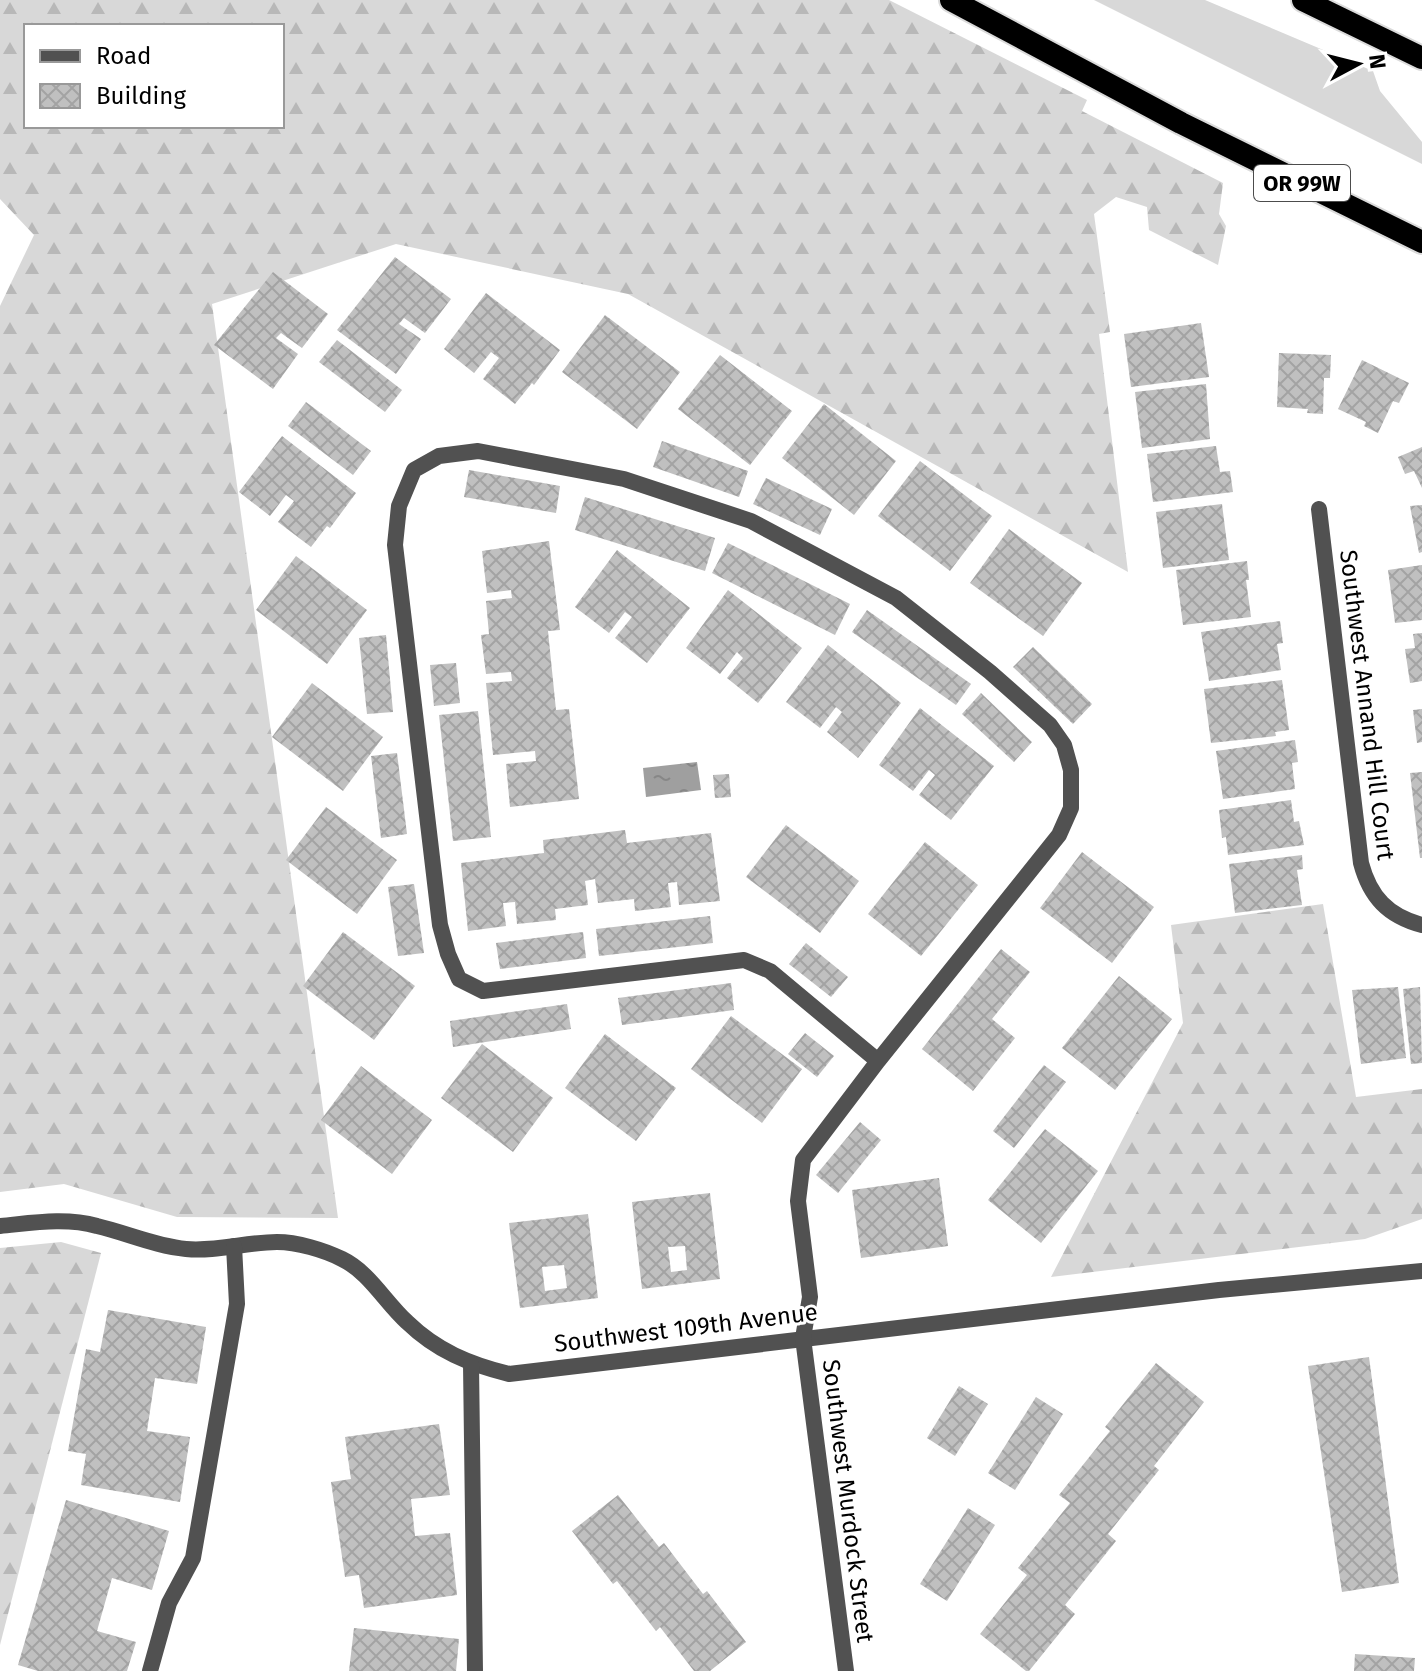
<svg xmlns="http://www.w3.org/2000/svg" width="1422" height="1671" font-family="'Fira Sans',sans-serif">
<defs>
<pattern id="forest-firs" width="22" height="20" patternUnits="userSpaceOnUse" patternTransform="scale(2)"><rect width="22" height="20" fill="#d8d8d8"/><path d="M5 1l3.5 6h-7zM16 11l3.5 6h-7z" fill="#b8b8b8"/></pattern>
<pattern id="water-ripples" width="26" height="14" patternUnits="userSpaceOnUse" patternTransform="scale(2)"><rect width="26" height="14" fill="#9f9f9f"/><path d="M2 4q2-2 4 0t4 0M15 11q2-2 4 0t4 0" fill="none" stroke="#878787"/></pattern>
<pattern id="building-cross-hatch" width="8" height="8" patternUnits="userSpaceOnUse" patternTransform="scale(2)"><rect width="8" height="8" fill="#c0c0c0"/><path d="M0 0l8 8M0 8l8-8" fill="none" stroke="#a3a3a3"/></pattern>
</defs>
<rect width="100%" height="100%" fill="#fff"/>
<polygon fill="#d8d8d8" points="1094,0 1205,0 1373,71 1380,91 1422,142 1422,164"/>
<g fill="url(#forest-firs)" fill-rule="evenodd">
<path d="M0,0H889L1087,100L1082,111L1223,183L1219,214L1226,226L1218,265L1149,230L1147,207L1116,197L1094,214L1110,332L1099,334L1128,572L628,294L396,244L212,304L338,1218L177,1217L64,1184L0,1192V306L34,235L0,199ZM26,26H282V126H26Z"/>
<polygon points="1323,904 1356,1097 1422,1089 1422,1219 1365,1239 1051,1277 1183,1023 1171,925"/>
<polygon points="61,1242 101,1253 0,1645 0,1248"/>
</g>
<polygon fill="url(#water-ripples)" points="697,762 701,790 646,797 643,768"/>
<g fill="url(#building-cross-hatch)" fill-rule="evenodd">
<polygon points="395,257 451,299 425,333 404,318 399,324 421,339 396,374 337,330"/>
<polygon points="273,272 328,314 302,348 281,333 276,338 298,354 273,389 214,345"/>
<polygon points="486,293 560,350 534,385 532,383 515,404 483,379 499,358 491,352 474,373 444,349"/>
<polygon points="605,315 680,372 637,429 562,372"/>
<polygon points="1201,323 1209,377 1131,387 1124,334"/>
<polygon points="337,340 402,390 385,412 319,362"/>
<polygon points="1279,353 1331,355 1330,378 1324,378 1323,414 1307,413 1308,409 1277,407"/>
<polygon points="720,355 792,411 750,465 678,409"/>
<polygon points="1362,360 1409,383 1399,403 1393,401 1378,433 1364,426 1366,422 1338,409"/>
<polygon points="1206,384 1210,439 1142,448 1135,392"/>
<polygon points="306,402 371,451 353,475 288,426"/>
<polygon points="824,404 896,461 854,515 782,458"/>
<polygon points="282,436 356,493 330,528 327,526 311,547 278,522 294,501 286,495 270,516 239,492"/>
<polygon points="662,441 748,471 739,497 653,467"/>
<polygon points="1216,446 1220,472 1230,471 1233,492 1153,502 1147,454"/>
<polygon points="1422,447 1422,488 1414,471 1405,474 1398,457"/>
<polygon points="920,461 992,516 950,571 878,516"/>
<polygon points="469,470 560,486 556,513 464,497"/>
<polygon points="766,478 832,509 820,535 753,504"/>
<polygon points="585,497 715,538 705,571 575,530"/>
<polygon points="1222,504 1229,560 1163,568 1156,512"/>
<polygon points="1422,505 1422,552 1419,553 1410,506"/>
<polygon points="1009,529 1082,583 1043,636 970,583"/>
<polygon points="549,541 560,630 548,631 556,710 569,709 579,799 510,807 506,764 536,761 535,751 493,755 486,683 512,681 511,672 486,674 481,635 489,634 486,601 512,598 511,590 487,593 482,551"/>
<polygon points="728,543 850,604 835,635 712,573"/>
<polygon points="617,550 690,608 647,663 615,638 632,617 625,612 609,633 575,607"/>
<polygon points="296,556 367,610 327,664 256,610"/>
<polygon points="1247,561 1249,580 1246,580 1251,617 1183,625 1176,570"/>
<polygon points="1422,565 1422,620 1395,623 1388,570"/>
<polygon points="728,590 802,648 758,703 727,678 743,658 737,652 720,674 686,648"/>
<polygon points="867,610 971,684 956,705 852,632"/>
<polygon points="1280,621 1283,643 1277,644 1281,670 1209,681 1201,632"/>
<polygon points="1422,633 1422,681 1410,683 1405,649 1415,648 1413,634"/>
<polygon points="386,635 393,712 367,714 359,638"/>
<polygon points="828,645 901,703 858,758 827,732 842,712 836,707 820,728 786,702"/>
<polygon points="1033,647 1092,704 1073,724 1013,667"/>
<polygon points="456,663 460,703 434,706 430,665"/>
<polygon points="1282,680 1289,730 1275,732 1276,736 1211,743 1204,689"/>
<polygon points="312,683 383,737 343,791 272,737"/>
<polygon points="981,693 1032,742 1014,762 962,714"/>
<polygon points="920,708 994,766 951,820 919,795 935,775 929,770 913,791 879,765"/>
<polygon points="1422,709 1422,742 1417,743 1413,710"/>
<polygon points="478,711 491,837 453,841 439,715"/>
<polygon points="1295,740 1298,762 1292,763 1295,789 1223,799 1216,751"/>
<polygon points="397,753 407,834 381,838 371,756"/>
<polygon points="1422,772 1422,858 1420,858 1410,773"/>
<polygon points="729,774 731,797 715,798 713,775"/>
<polygon points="1291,800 1294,822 1299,821 1304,845 1228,855 1226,837 1222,838 1219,810"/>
<polygon points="326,807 397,860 357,914 286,860"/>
<polygon points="786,825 859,881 820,933 746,877"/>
<polygon points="625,830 627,843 711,833 720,901 679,905 677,882 668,883 671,907 635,911 634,899 598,903 595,879 585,881 588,905 555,909 556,920 517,924 515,902 503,903 506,926 468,931 461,863 544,853 543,840"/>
<polygon points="925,842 978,885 921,956 868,914"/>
<polygon points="1082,852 1154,907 1112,963 1040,908"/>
<polygon points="1302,855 1303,869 1297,870 1302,905 1235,913 1229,864"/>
<polygon points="414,884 424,953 398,956 388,887"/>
<polygon points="710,916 713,943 599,956 596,929"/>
<polygon points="343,932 415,986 374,1040 303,986"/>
<polygon points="583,932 586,958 500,969 496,943"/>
<polygon points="806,943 848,977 831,997 789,964"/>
<polygon points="1001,949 1030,972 992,1019 1015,1038 973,1091 922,1049"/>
<polygon points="1119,976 1172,1019 1115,1090 1062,1048"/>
<polygon points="731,983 734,1010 622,1025 618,998"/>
<polygon points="1398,987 1406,1058 1361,1064 1352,990"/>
<polygon points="1420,987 1422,1063 1411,1064 1403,989"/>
<polygon points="567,1004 571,1029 453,1047 450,1021"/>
<polygon points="731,1016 802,1069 762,1123 691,1069"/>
<polygon points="805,1033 834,1056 817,1077 788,1054"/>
<polygon points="605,1034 676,1088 636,1141 565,1088"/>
<polygon points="482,1044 553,1098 513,1152 441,1098"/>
<polygon points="1044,1065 1066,1082 1014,1148 993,1131"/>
<polygon points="361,1066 432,1120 392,1174 321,1120"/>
<polygon points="860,1122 881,1140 838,1193 816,1175"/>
<polygon points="1045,1129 1098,1171 1041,1243 988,1200"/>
<polygon points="939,1178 948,1246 861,1258 852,1190"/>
<path d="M710,1193L720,1279L642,1289L632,1202ZM685,1246L687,1270L671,1272L668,1247Z"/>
<path d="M588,1214L598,1298L520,1308L509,1223ZM564,1265L567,1288L545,1291L542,1267Z"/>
<polygon points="108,1310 206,1327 197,1384 155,1378 147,1431 190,1437 180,1502 81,1485 86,1454 68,1451 86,1349 100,1352"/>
<polygon points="1369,1357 1399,1583 1342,1592 1308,1366"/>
<polygon points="1156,1363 1204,1402 1154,1466 1159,1470 1108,1534 1116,1541 1065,1605 1075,1614 1029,1671 1026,1671 980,1634 1027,1575 1018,1568 1070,1503 1059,1495 1110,1431 1105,1427"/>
<polygon points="959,1386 988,1404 955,1456 927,1438"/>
<polygon points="1036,1397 1063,1414 1015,1490 988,1473"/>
<polygon points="439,1424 450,1495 411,1499 415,1536 450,1533 457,1595 364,1608 359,1575 345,1577 331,1482 351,1479 345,1437"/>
<polygon points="618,1495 659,1547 664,1543 703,1594 707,1591 746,1642 710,1671 694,1671 660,1627 656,1631 617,1581 613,1584 572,1531"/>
<polygon points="66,1500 169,1531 152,1590 112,1578 97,1631 136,1642 127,1671 38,1671 18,1665"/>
<polygon points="968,1508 995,1525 947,1601 920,1584"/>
<polygon points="354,1628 459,1639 456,1671 349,1671"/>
<polygon points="1355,1654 1415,1658 1414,1671 1354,1671"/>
</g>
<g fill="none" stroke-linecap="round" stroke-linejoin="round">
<g stroke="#dbdbdb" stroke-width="26">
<g id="trunk">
<polyline points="951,0 1181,123 1422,242"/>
<polyline points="1303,0 1422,58"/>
</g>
</g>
<g stroke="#515151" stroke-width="16">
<path d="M1319,509L1361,863C1370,897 1388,916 1422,925"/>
<path d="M0,1226C32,1223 65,1217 97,1226C127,1233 155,1246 186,1249C216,1252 247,1242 277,1242C297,1242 324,1250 342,1259C369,1272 385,1302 407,1322C437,1351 469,1364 509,1374L1219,1290L1422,1271"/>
<polyline points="471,1364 475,1671"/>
<polyline points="150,1671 169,1603 193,1558 237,1304 234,1246"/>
<polyline points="846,1671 803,1338 810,1297 798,1201 803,1160 878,1061 1059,835 1071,808 1071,770 1064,745 1050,725 990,672 896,598 751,521 624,479 478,451 439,456 414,470 399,506 395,545 440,925 448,954 459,979 483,991 744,960 770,971 878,1061"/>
</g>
<use href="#trunk" stroke="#000" stroke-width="22"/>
</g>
<g text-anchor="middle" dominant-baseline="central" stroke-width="6" stroke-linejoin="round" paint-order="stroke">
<rect fill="#fff" stroke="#4c4c4c" stroke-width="2" x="1254" y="165" width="96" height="36" rx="6"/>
<g font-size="22" font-weight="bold" fill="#000">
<text x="1302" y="183">OR 99W</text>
</g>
<g font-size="24" fill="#000" stroke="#fff">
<text transform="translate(1367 705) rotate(83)">Southwest Annand Hill Court</text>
<text transform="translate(686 1328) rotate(-7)">Southwest 109th Avenue</text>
<text transform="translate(848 1501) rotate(83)">Southwest Murdock Street</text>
</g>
</g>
<rect x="24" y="24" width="260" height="104" fill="#ffffff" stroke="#999999" stroke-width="2"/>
<rect x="40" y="50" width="40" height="12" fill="#515151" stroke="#999999" stroke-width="2"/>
<text x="96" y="64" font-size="24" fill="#000000">Road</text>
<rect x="40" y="84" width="40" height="24" fill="url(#building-cross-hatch)" stroke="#999999" stroke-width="2"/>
<text x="96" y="104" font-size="24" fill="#000000">Building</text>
<g transform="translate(1358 64) rotate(83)" stroke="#ffffff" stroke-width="6" paint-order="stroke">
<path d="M0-6L14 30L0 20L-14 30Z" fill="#000000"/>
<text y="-12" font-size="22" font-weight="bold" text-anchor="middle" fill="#000000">N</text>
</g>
</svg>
